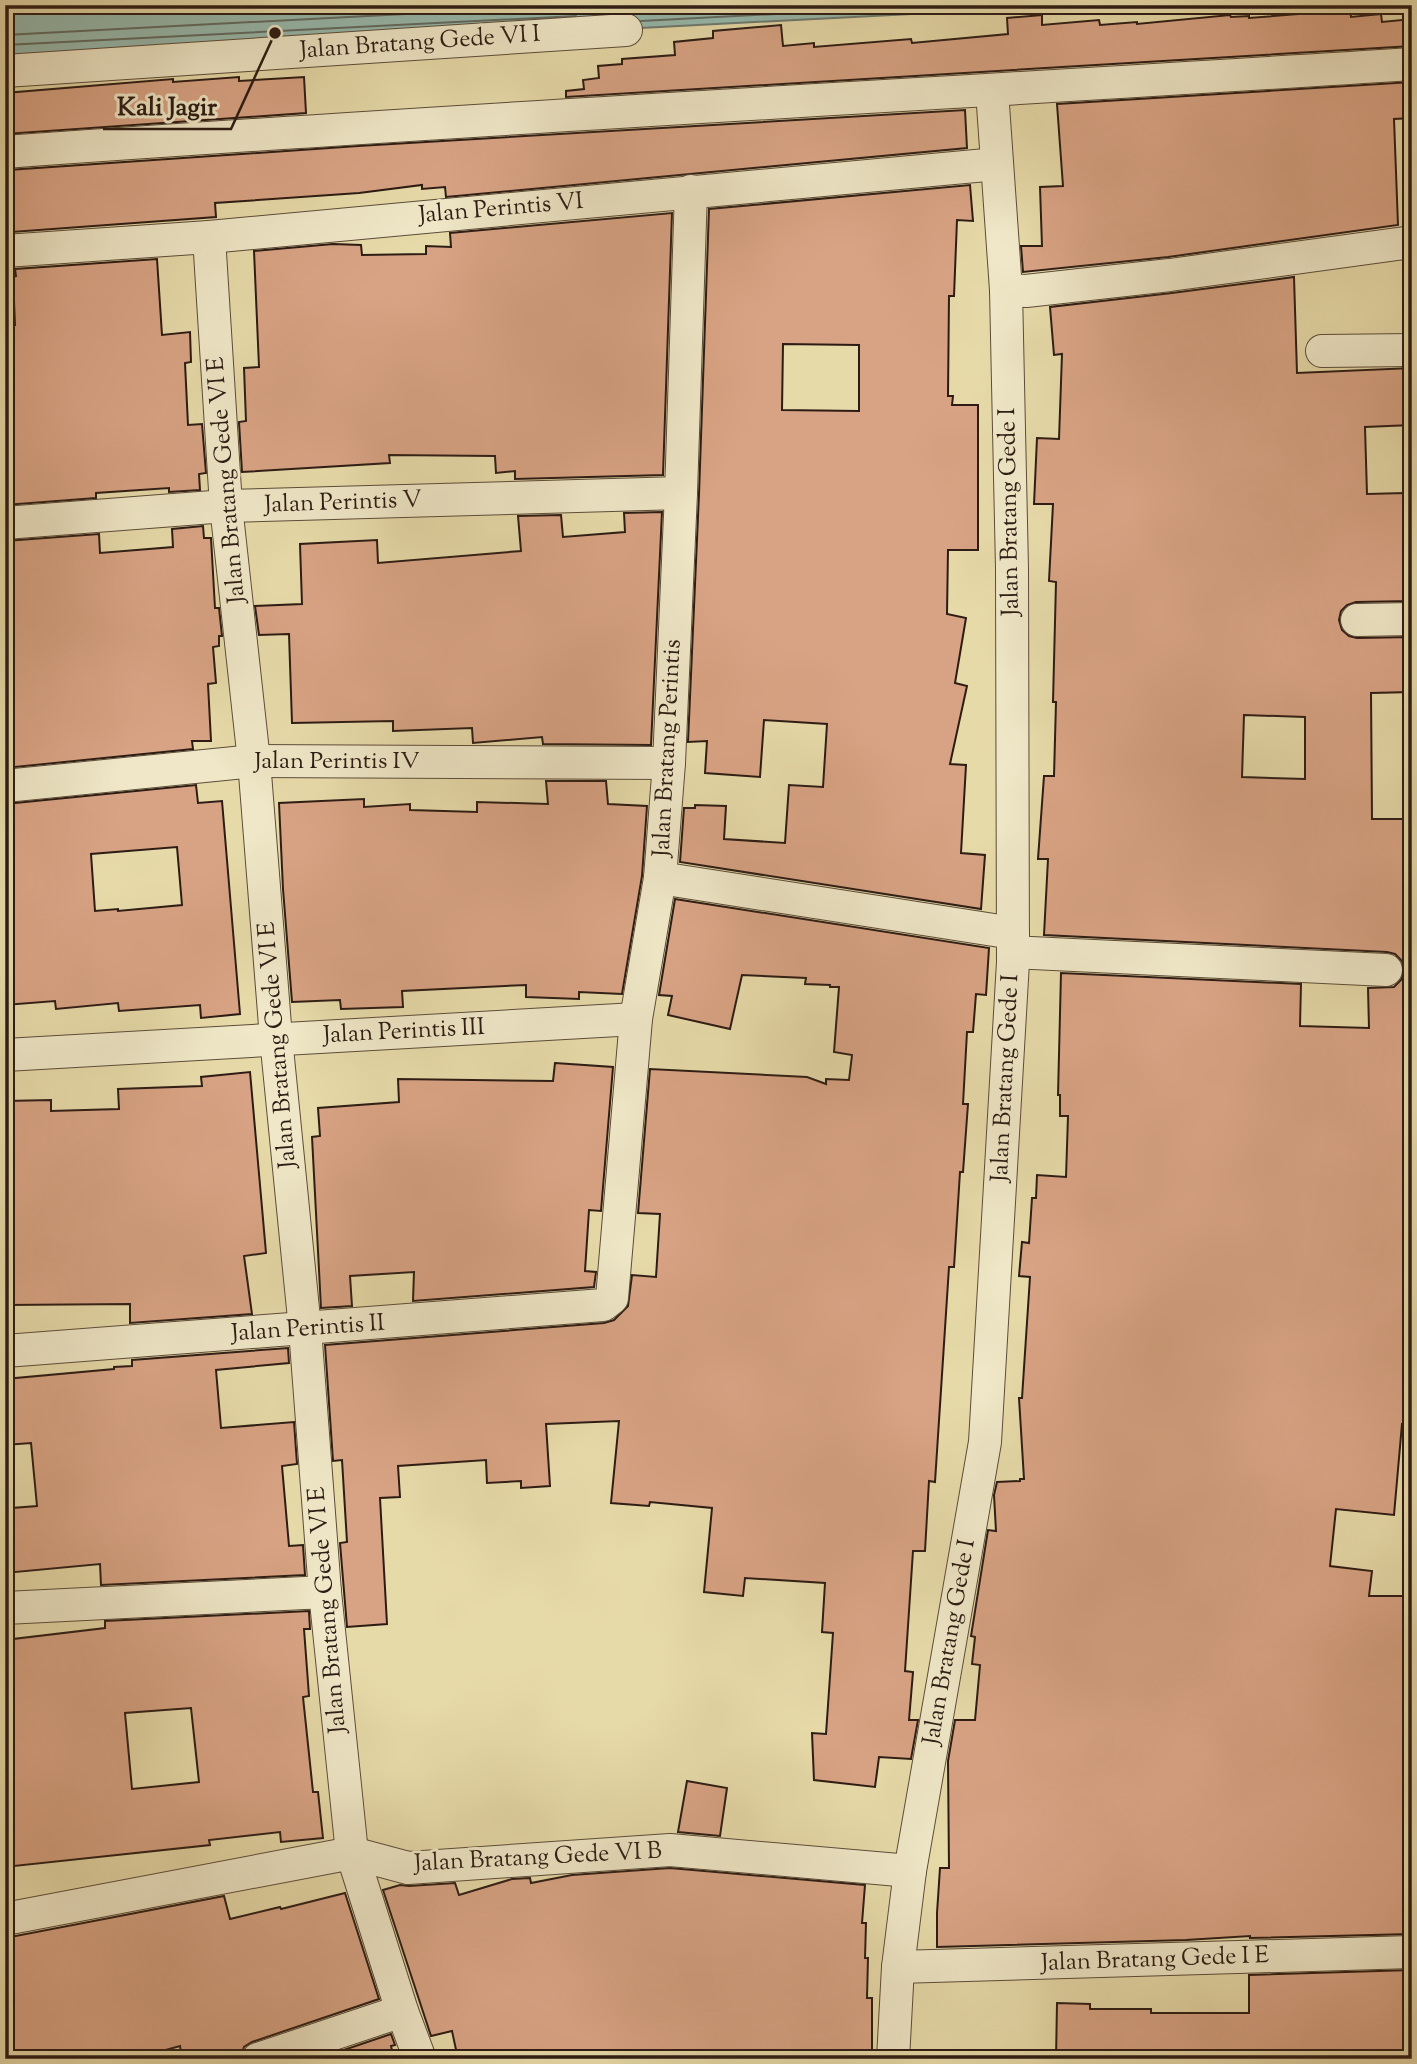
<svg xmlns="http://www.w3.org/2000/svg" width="1417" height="2064" font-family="'Sorts Mill Goudy',serif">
<rect width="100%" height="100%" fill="#e7daa9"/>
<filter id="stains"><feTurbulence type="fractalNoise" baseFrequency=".00286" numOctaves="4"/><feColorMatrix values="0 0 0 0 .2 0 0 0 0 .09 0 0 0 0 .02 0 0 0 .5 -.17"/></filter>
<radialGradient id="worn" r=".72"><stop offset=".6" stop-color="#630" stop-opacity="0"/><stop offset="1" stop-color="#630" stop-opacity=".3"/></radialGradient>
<polygon fill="#97baae" stroke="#6d7b70" stroke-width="2" points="5,5 1084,5 5,61"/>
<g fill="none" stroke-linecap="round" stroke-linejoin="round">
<g stroke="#626b61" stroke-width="2">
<polyline points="628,13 779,5"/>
<polyline points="641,21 948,5"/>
<polyline points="5,35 576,5"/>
<polyline points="5,45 576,16"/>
</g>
</g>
<g fill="#d8a384" stroke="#2d1c14" stroke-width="2" fill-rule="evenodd">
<polygon points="1350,10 1351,17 1381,14 1382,22 1412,19 1412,46 566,97 566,91 584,89 583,80 599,78 598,66 622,64 622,59 675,55 674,42 713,38 713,31 781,25 783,46 814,43 814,47 911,39 912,43 1008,34 1007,18 1042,15 1042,25 1099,20 1100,25 1137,22 1137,24 1230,15 1231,17 1249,16 1249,18"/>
<polygon points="239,77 239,81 304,77 306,113 5,134 5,93 173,79 173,82"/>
<polygon points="1412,82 1412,118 1394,119 1398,225 1168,257 1023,272 1021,246 1042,246 1040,187 1063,186 1057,104"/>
<polygon points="965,110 967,148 446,197 445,187 422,189 422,185 359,193 215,203 216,217 12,232 8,170 358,146"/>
<path d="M970,185L973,221L957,220L954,296H949L948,396H953L952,405H978V550H948L947,614L966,618L955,683L967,686L950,764L966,765L961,853L985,855L981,909L680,862L684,808H695V805L726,806L724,839L785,843L789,785L823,787L827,724L764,720L760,777L705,773L707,741L688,742L699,494L709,209ZM783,344L859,345V411L782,410Z"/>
<polygon points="672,213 663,475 515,479 515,471 496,473 495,456 389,455 390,463 242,472 239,422 246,421 244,368 259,367 254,251 333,244 361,245 362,255 426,254 426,246 451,247 450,233"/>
<polygon points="157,259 162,335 190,332 191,362 185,363 188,425 202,424 206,473 199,474 200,490 169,492 169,488 96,493 96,498 5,505 5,325 15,325 13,277 16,276 15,269"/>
<path d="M1294,277L1297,373L1412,368V425L1365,427L1367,494L1405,493L1407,551H1412V601L1356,602L1347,605L1341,611L1339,620L1342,630L1349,636L1357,638L1412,637V692L1371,693L1372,819H1412V1374L1406,1424H1402L1394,1515L1336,1509L1330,1566L1372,1571L1369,1596H1412V1934L1250,1938V1936L1186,1940L937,1947V1913L940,1868H949L948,1761L955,1720H975L980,1665L972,1664L975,1637L971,1636L988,1530L996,1531L994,1495L997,1482L1020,1481V1479H1024L1019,1398H1022L1030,1277L1019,1276L1022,1242L1029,1243L1032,1198H1036L1037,1175L1066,1177L1068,1116H1060V1095H1058L1061,973L1301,984L1300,1026L1369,1028L1368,988L1394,987L1401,980L1404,972L1402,961L1395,954L1387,952L1044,935L1048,859H1038L1044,776H1054L1056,702H1053L1056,582L1049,581L1053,504H1034L1037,438L1059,439L1062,354L1054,355L1050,307L1172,293ZM1244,715L1305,717V779L1242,777Z"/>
<polygon points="662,512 651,745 543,744 542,737 473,743 472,728 393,731 393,721 292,723 289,634 259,635 255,606 302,604 300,544 377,540 378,563 521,551 518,516 561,515 563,537 625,532 624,513"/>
<polygon points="203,526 204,538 211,538 215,608 219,608 222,636 219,636 219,646 213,647 216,683 208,684 211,741 192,741 193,749 5,768 5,541 99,534 100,553 173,547 172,529"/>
<polygon points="546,781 606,781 608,804 647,806 642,876 622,994 579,992 579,999 526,997 526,985 402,991 403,1007 341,1009 340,1000 292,1002 283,889 279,803 364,799 364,807 410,804 410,810 477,812 477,802 548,804"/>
<path d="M196,785L198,803L222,801L240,1014L201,1018L200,1005L119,1011L118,1003L56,1009L55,1001L5,1005V804ZM177,847L182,905L118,911V909L95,911L91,854Z"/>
<polygon points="675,899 989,948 986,995 976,994 973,1032 967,1032 963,1104 968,1104 963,1172 960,1172 954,1267 949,1267 935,1482 929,1481 925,1551 913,1551 905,1671 913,1672 909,1720 918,1720 911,1759 879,1757 875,1787 814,1780 812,1733 826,1734 833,1633 822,1632 825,1583 745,1578 743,1596 704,1592 712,1508 650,1502 649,1506 611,1503 619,1421 546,1424 550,1486 521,1488 521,1481 487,1483 486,1460 398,1466 400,1497 380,1498 387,1624 347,1627 340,1543 347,1542 342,1460 333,1461 325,1345 604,1323 614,1320 628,1306 632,1275 656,1277 660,1214 638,1213 650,1069 807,1077 826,1084 826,1079 849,1080 852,1055 834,1052 839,987 830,987 830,985 805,984 806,978 742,975 730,1029 668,1015 672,996 659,995"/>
<polygon points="555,1063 613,1067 601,1211 589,1210 585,1271 596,1272 594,1287 413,1301 414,1272 350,1276 352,1306 321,1308 312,1137 320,1136 318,1108 399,1102 398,1079 553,1081"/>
<polygon points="250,1072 266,1253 244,1256 252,1314 130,1323 130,1304 5,1305 5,1101 51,1100 51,1111 119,1109 118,1089 202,1086 201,1077"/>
<polygon points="288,1348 289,1363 216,1370 221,1428 294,1422 297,1464 282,1466 289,1546 303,1545 305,1575 101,1585 100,1564 5,1573 5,1529 14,1528 12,1508 37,1506 31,1443 5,1445 5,1379 114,1369 114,1367 132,1366 132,1360"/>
<path d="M309,1611L310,1629H304L309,1696L303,1697L313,1792H318L323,1838L281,1842L280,1832L209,1840L210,1845L5,1867V1640L105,1628V1621ZM191,1708L199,1782L132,1789L125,1713Z"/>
<polygon points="687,1781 727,1788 720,1836 678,1832"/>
<polygon points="670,1868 865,1885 862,1923 866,1923 865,1958 868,1958 867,1998 872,1998 872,2059 458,2059 452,2031 431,2036 383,1890 400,1885 409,1886 455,1883 459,1895 512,1879 530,1878 531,1883 572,1875"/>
<polygon points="345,1893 379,1999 252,2042 244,2047 240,2059 182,2059 180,2046 133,2059 5,2059 5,1938 224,1896 230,1919 280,1907 281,1909"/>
<polygon points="1412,1970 1410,2045 1406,2045 1406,2059 1056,2059 1057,2003 1090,2004 1090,2009 1151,2009 1151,2013 1249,2013 1249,1975"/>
<polygon points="391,2034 395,2045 391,2046 394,2059 317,2059"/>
</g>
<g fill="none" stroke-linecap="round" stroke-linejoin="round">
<g stroke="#5c4c39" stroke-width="34">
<g id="street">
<polyline points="5,71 626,30"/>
<path d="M5,152C474,118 943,94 1412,64"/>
<polyline points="209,237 226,506 254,761 276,1038 305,1329 325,1592 352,1853 402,2011 420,2059"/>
<polyline points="5,251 209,237 997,164"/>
<polyline points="1006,290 1026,291 1170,275 1412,242"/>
<polyline points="1322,351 1412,350"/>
<polyline points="5,523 226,506 681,493"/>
<polyline points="1357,620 1412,619"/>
<polyline points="5,786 254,761 669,763"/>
<polyline points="660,878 1013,933"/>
<polyline points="1013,952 1386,970"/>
<polyline points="5,1055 636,1019"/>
<polyline points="5,1351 603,1305 612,1298 636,1019 660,878 669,763 681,493 691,191"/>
<polyline points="5,1608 325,1592"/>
<polyline points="5,1919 352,1853 408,1868 670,1850 910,1871"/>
<polyline points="898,1967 1412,1952"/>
<polyline points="258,2059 402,2011"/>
<polyline points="893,2059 898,1967 910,1871 985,1442 1013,962 1012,569 1006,290 992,91"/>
</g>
</g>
<use href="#street" stroke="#efe7c7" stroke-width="32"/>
</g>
<g text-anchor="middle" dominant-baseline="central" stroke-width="6" stroke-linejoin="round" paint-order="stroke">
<g font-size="24" fill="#2d1c14" stroke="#efe7c7">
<text transform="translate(420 43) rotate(-4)">Jalan Bratang Gede VI I</text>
<text transform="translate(501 209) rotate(-5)">Jalan Perintis VI</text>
<text transform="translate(227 480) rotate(-95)">Jalan Bratang Gede VI E</text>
<text transform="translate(343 503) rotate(-2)">Jalan Perintis V</text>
<text transform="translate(1010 512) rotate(-91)">Jalan Bratang Gede I</text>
<text transform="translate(668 748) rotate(-87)">Jalan Bratang Perintis</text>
<text x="337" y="762">Jalan Perintis IV</text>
<text transform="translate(404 1032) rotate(-3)">Jalan Perintis III</text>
<text transform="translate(278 1045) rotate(-95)">Jalan Bratang Gede VI E</text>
<text transform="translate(1006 1078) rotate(-87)">Jalan Bratang Gede I</text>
<text transform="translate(308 1329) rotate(-4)">Jalan Perintis II</text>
<text transform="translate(328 1610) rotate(-95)">Jalan Bratang Gede VI E</text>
<text transform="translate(950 1642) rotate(-80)">Jalan Bratang Gede I</text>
<text transform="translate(538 1858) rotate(-3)">Jalan Bratang Gede VI B</text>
<text transform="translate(1155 1960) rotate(-2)">Jalan Bratang Gede I E</text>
</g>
</g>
<path fill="none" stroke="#2d1c14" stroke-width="2.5" d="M275 33L231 129H103"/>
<circle fill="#2d1c14" stroke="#efe7c7" stroke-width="2.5" cx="275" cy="33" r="7"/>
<g font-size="26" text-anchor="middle" font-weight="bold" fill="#2d1c14" stroke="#efe7c7" stroke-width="6" stroke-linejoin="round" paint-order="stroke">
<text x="167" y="115">Kali Jagir</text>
</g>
<rect width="1417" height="2064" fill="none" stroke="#e7daa9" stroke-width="28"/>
<rect x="7" y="7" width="1403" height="2050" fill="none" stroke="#2d1c14" stroke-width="3.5"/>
<rect x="14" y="14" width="1389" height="2036" fill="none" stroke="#2d1c14" stroke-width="2"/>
<rect width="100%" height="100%" filter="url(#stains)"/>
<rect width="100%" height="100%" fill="url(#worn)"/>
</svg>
